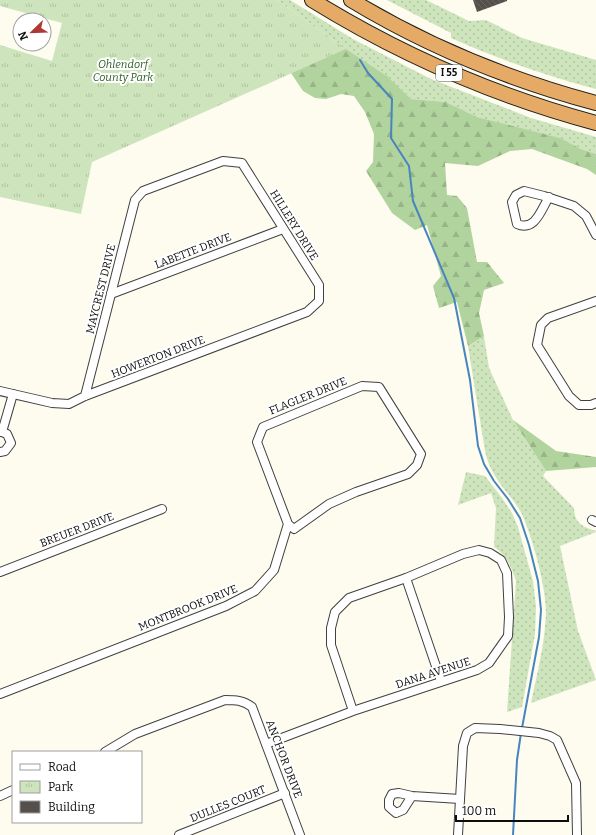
<svg xmlns="http://www.w3.org/2000/svg" width="596" height="835" font-family="Bitter,serif">
<defs>
<pattern id="grass-dots" width="8" height="8" patternUnits="userSpaceOnUse"><rect width="8" height="8" fill="#cee4bc"/><path d="M2 2h.1M6 6h.1" fill="none" stroke="#b0c2a0" stroke-width="1.8" stroke-linecap="round"/></pattern>
<pattern id="forest-firs" width="22" height="20" patternUnits="userSpaceOnUse"><rect width="22" height="20" fill="#b1d39d"/><path d="M5 1l3.5 6h-7zM16 11l3.5 6h-7z" fill="#97b486"/></pattern>
<pattern id="park-tufts" width="24" height="20" patternUnits="userSpaceOnUse"><rect width="24" height="20" fill="#cee4bc"/><path d="M3 7l-1-3M5 7V3M7 7l1-3M15 17l-1-3M17 17v-4M19 17l1-3" fill="none" stroke="#b0c2a0"/></pattern>
<pattern id="building-back-hatch" width="6" height="6" patternUnits="userSpaceOnUse"><rect width="6" height="6" fill="#55504b"/><path d="M-1 5l2 2M0 0l6 6M5-1l2 2" fill="none" stroke="#686460"/></pattern>
</defs>
<rect width="100%" height="100%" fill="#fdfcef"/>
<g fill="url(#grass-dots)">
<polygon points="277,0 290,0 353,39 431,79 531,118 596,137 596,154 581,149 559,138 477,117 446,102 411,99 387,76 339,44"/>
<path d="M387,0H426L469,21L486,20L522,38L596,60V89C547,76 498,59 451,38V33Z"/>
<path d="M484,336L489,368L513,420L546,471L543,476L574,508C574,523 583,527 596,531V532L560,546L578,631L596,680L531,703C537,674 545,644 546,613C546,587 534,544 524,519C518,503 504,491 495,476C490,468 487,460 485,451L468,346Z"/>
<path d="M466,472L485,476L502,498L512,513L518,527L533,581L536,606L535,634L522,707L507,712L516,581C511,566 507,556 494,547L496,508L491,493L458,505Z"/>
</g>
<g fill="url(#forest-firs)">
<polygon points="339,44 387,76 411,99 446,102 477,117 560,138 581,149 596,154 596,175 587,169 532,149 510,151 478,166 445,163 447,195 457,196 467,208 477,262 487,262 504,283 484,290 479,313 484,336 468,346 457,302 439,308 433,286 441,276 427,225 415,230 392,213 366,171 373,162 374,134 365,112 354,96 341,94 326,99 315,98 303,91 291,73 299,61"/>
<polygon points="513,420 556,451 596,457 596,467 546,471"/>
</g>
<polygon fill="url(#park-tufts)" points="0,0 277,0 346,49 92,162 81,214 0,197 0,45 52,61 62,23 0,6"/>
<g fill="none" stroke-linecap="round" stroke-linejoin="round">
<g stroke="#4885bf" stroke-width="2">
<polyline points="360,60 368,73 392,99 391,138 409,166 413,201 454,298 470,380 478,446 484,464 494,481 508,499 520,518 529,545 538,581 541,610 539,637 522,728"/>
<polyline points="513,835 517,760 521,733"/>
</g>
</g>
<polygon fill="url(#building-back-hatch)" points="473,0 507,0 507,1 477,12"/>
<g fill="none" stroke-linecap="round" stroke-linejoin="round">
<g stroke="#404040" stroke-width="10">
<g id="minor">
<path d="M549,197C541,210 535,232 517,224L512,202L516,195L524,191L544,196L574,206L586,216L596,235"/>
<polyline points="111,294 283,229"/>
<polyline points="596,301 548,318 541,325 537,345 569,396 579,405 591,405 596,403"/>
<polyline points="0,391 52,403 69,404 85,396 307,312 319,301 319,285 242,163 223,161 143,191 135,200 85,396"/>
<polyline points="0,432 2,432 7,434 11,443 5,451 0,452"/>
<polyline points="2,432 13,394"/>
<polyline points="592,520 596,522"/>
<polyline points="0,572 162,509"/>
<polyline points="406,578 441,681"/>
<polyline points="0,694 226,606 255,591 274,570 288,524 294,529 329,504 356,492 408,474 417,465 421,454 379,387 362,386 263,427 257,442 288,524"/>
<polyline points="266,744 353,711 477,670 489,663 508,636 509,617 507,573 501,560 490,553 479,550 463,554 406,578 349,598 335,612 331,628 331,645 353,711"/>
<path d="M105,752L135,734L225,700C235,700 243,700 252,707L300,835"/>
<polyline points="0,796 13,790"/>
<polyline points="412,796 403,810 396,813 389,807 389,800 392,794 399,793 412,796 460,799"/>
<polyline points="179,835 285,793"/>
<polyline points="458,835 463,746 467,733 475,728 500,729 539,733 550,736 557,740 576,783 577,835"/>
</g>
</g>
<g stroke="#1e1e1e" stroke-width="16">
<g id="motorway">
<path d="M312,0C401,55 495,96 596,123"/>
<path d="M351,0C427,46 510,80 596,103"/>
</g>
</g>
<use href="#minor" stroke="#fff" stroke-width="8"/>
<use href="#motorway" stroke="#e5ab66" stroke-width="14"/>
</g>
<g text-anchor="middle" dominant-baseline="central" stroke-width="4" stroke-linejoin="round" paint-order="stroke">
<rect fill="#fff" stroke="#565656" stroke-width="1" x="436" y="65" width="26" height="16" rx="3"/>
<g font-size="10" font-weight="bold" fill="#0d0d0d">
<text x="449" y="73">I 55</text>
</g>
<g font-size="11" font-style="italic" fill="#2c5e24" stroke="#fff">
<text x="123" y="64">Ohlendorf<tspan x="123" dy="13">County Park</tspan></text>
</g>
<g font-size="11" fill="#0d0d0d" stroke="#fff">
<text transform="translate(294 225) rotate(58)">HILLERY DRIVE</text>
<text transform="translate(193 251) rotate(-21)">LABETTE DRIVE</text>
<text transform="translate(101 289) rotate(-76)">MAYCREST DRIVE</text>
<text transform="translate(158 357) rotate(-21)">HOWERTON DRIVE</text>
<text transform="translate(308 396) rotate(-22)">FLAGLER DRIVE</text>
<text transform="translate(77 530) rotate(-21)">BREUER DRIVE</text>
<text transform="translate(188 608) rotate(-22)">MONTBROOK DRIVE</text>
<text transform="translate(433 673) rotate(-18)">DANA AVENUE</text>
<text transform="translate(284 759) rotate(69)">ANCHOR DRIVE</text>
<text transform="translate(228 804) rotate(-22)">DULLES COURT</text>
</g>
</g>
<rect x="12" y="751" width="130" height="72" fill="#ffffff" stroke="#9e9e9e"/>
<rect x="20" y="764" width="20" height="6" fill="#ffffff" stroke="#9e9e9e"/>
<text x="48" y="771" font-size="12" fill="#0d0d0d">Road</text>
<rect x="20" y="781" width="20" height="12" fill="url(#park-tufts)" stroke="#9e9e9e"/>
<text x="48" y="791" font-size="12" fill="#0d0d0d">Park</text>
<rect x="20" y="801" width="20" height="12" fill="#55504b" stroke="#9e9e9e"/>
<text x="48" y="811" font-size="12" fill="#0d0d0d">Building</text>
<g transform="translate(32 32) rotate(247)"><circle r="19" fill="#ffffff" stroke="#9e9e9e"/>
<path d="M0-3L7 15L0 10L-7 15Z" fill="#af3834"/>
<text y="-6" font-size="11" font-weight="bold" text-anchor="middle" fill="#0d0d0d">N</text>
</g>
<path d="M456 815v6h112v-6" fill="none" stroke="#0d0d0d" stroke-width="2"/>
<text x="462" y="815" font-size="12" fill="#0d0d0d" stroke="#ffffff" stroke-width="3" paint-order="stroke">100 m</text>
</svg>
